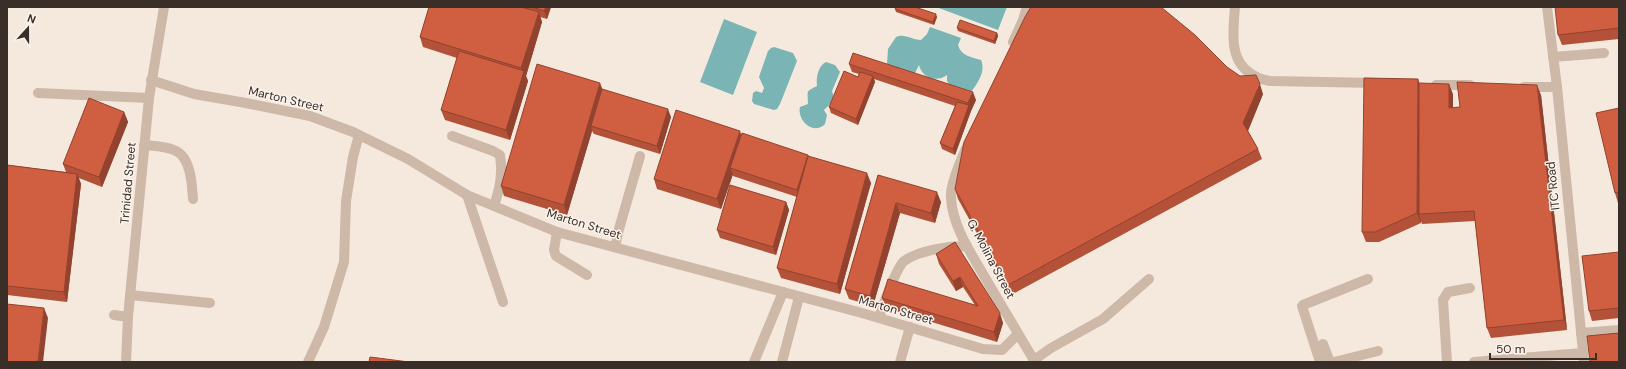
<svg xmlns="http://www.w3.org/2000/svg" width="1626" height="369" font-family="'DM Sans',sans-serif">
<rect width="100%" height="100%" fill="#f5e9de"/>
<g fill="#7ab4b4">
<polygon points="936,7 1007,7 998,30"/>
<polygon points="724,19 757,32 733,95 700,82"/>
<path d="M930,27L961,38L958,45C961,56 971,57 981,60C986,71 978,83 971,92L950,86L947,81V75C936,83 922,78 919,65L915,73L909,74L887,64L888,49L896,37C904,33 912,40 921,40L927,34Z"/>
<polygon points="774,47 793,53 797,61 780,104 777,109 774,110 754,104 752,101 753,93 756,91 762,93 764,88 759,77 768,51 771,48"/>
<path d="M826,62L835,65L840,72L832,91C836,100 829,105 824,110L827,115L825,124C813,136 797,120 800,107L808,104C808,90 805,92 817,86C816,77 818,66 826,62Z"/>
</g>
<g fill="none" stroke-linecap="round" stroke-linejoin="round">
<g stroke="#ceb8a8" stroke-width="10">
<path d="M1235,7C1233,32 1228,63 1255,76C1259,79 1265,80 1270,81L1378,83"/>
<polyline points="1547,7 1557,87 1584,362"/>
<polyline points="1013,42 1023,20 1027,7"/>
<polyline points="1553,57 1604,53"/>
<polyline points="151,80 194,94 246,103 310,116 353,132 408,159 467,195 557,232 862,313 983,349 1002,350 1018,334"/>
<polyline points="1436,85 1470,85"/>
<polyline points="1524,87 1557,87"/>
<polyline points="38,93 149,98"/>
<path d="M452,136L493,151L500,155C503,173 500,188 494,206"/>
<path d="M144,145C154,146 167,146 176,151C191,158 192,185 193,199"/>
<path d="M966,148C961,161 950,184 951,197C952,227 973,256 987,281C1003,308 1019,335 1035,362"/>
<polyline points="467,195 503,302"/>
<polyline points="557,232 554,250 556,256 587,275"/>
<polyline points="615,247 619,229 640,156"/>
<polyline points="130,295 210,303"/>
<polyline points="114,315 128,317"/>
<path d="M879,318C882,307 897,267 904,261C920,250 949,246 967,246"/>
<polyline points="1581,333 1619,330"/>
<polyline points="1323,344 1330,362"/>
<polyline points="1034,360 1051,348 1103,319 1149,279"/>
<polyline points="126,362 128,317 149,98 164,7"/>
<polyline points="308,362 324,327 344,262 346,201 353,157 359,135"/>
<polyline points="754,362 783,292"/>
<polyline points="782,362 799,297"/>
<polyline points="900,362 910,327"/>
<polyline points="1320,362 1302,306 1303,305 1368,279"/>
<polyline points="1334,362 1378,351"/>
<polyline points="1447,362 1443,300 1448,292 1470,288"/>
<polyline points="1474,362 1583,353"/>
</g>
</g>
<g fill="#b35238">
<polygon points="429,7 551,7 547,19 540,17 542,22 526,76 528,81 510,140 445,120 441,110 457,58 423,47 420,37"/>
<polygon points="1619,7 1619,39 1562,45 1558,35"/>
<polygon points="895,9 937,17 934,25 896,12"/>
<polygon points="957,28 997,33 998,36 995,44 958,31"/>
<polygon points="849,64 976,100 971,111 955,155 942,149 940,143 955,106 874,79 875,82 858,125 831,113 829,107 858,77 859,74 852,72"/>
<polygon points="1227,67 1263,94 1248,131 1258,149 1262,159 1011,295 958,199 955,189"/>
<polygon points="1418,79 1419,83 1453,94 1453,108 1541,95 1567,330 1491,338 1487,328 1475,221 1422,224 1421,221 1421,223 1379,242 1366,242 1362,232"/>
<polygon points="602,89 671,117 660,154 594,134 592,131 567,215 504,196 501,186"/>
<polygon points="1619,108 1619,203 1618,203 1615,193"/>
<polygon points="124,112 128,122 102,187 79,178 81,184 67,302 7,295 7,165 66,172 63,164"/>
<polygon points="741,135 808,155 809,157 871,183 840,294 781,278 777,268 797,197 733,176 733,174 721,209 657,189 654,179"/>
<polygon points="878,175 941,202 935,223 900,213 873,306 849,299 845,289"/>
<polygon points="786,202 789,210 776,255 720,238 717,230"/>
<polygon points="955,242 1003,323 997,342 886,308 882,298 975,305 963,287 956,291 939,264 936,254"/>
<polygon points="1619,252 1619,318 1592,321 1589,311"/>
</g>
<g fill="#92422e">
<polygon points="546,7 551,7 547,19 544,11"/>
<polygon points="539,12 542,22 526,76 528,81 510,140 506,130 523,74 521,68"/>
<polygon points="936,14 937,17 934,25 933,22"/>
<polygon points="997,33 998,36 995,44 994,41"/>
<polygon points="873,76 875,82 858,125 856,119"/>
<polygon points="1418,79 1421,89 1419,214 1421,221 1421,223 1417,213"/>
<polygon points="600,83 604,93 591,126 592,131 567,215 564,205"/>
<polygon points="1260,84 1263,94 1247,133 1243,123"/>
<polygon points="1449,84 1453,94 1453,118 1449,108"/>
<polygon points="1537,85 1541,95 1567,330 1564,320"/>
<polygon points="973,92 976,100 971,111 955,155 953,149 969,105 968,103"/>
<polygon points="668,109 671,117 660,154 657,146"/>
<polygon points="124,112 128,122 102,187 99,177"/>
<polygon points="740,131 743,141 730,168 733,174 721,209 717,199"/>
<polygon points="808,155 811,163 800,198 797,190"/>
<polygon points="867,173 871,183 840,294 837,284"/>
<polygon points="77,174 81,184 67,302 64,292"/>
<polygon points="937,192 941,202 935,223 931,213"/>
<polygon points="786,202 789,210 776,255 773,247"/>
<polygon points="896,203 900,213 873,306 870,296"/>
<polygon points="960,277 963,287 956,291 953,281"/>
<polygon points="44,308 48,318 43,362 38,362"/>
<polygon points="1000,313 1003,323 997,342 994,332"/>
</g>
<g fill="#d05f41" stroke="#92422e">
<polygon points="429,7 521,7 539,12 521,68 420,37"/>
<polygon points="532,7 546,7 544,11"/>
<polygon points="896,7 915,7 936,14 933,22 895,9"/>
<polygon points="1031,7 1161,7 1195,35 1227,67 1240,76 1256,75 1260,84 1243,123 1258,149 1008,285 955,189 964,142 1025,17"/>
<polygon points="1555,7 1619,7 1619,28 1558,35"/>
<polygon points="960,20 997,33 994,41 957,28"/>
<polygon points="459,51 524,71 506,130 441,110"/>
<polygon points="853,53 973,92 968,103 849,64"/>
<polygon points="537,64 600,83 564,205 501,186"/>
<polygon points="844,71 858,77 860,72 873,76 856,119 829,107"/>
<polygon points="1364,78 1418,79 1417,213 1375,232 1362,232"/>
<polygon points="1457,82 1537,85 1564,320 1487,328 1474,211 1419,214 1419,83 1449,84 1449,108 1460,107"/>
<polygon points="602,89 668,109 657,146 591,126"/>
<polygon points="89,98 124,112 99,177 63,164"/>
<polygon points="957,102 969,105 953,149 940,143"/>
<polygon points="1619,108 1619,196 1618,192 1615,193 1596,113"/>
<polygon points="676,110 740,131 717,199 654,179"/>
<polygon points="742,133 808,155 797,190 730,168"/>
<polygon points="808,156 867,173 837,284 777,268"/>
<polygon points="7,165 77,174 64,292 7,286"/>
<polygon points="878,175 937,192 931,213 896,203 870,296 845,289"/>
<polygon points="730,185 786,202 773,247 717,230"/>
<polygon points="955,242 1000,313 994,332 882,298 888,279 978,306 960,277 953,281 936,254"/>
<polygon points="1619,252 1619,308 1589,311 1582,256"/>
<polygon points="7,304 44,308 38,362 7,362"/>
<polygon points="1619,333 1619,362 1590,362 1587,336"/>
<polygon points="370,357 409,362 369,362"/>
</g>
<g text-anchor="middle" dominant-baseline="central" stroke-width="3" stroke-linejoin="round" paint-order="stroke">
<g font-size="12" fill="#3a2e29" stroke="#fbf3eb">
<text transform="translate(286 99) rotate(13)">Marton Street</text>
<text transform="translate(128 183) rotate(-85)">Trinidad Street</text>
<text transform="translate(1553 186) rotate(-96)">ITC Road</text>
<text transform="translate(584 224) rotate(17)">Marton Street</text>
<text transform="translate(991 259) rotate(62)">G. Molina Street</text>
<text transform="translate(896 310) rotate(16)">Marton Street</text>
</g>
</g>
<rect width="1626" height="369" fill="none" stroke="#3a2e29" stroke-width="16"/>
<g transform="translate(28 28) rotate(21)" stroke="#fbf3eb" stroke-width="3" paint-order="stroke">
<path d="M0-3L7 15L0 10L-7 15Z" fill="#3a2e29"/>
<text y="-6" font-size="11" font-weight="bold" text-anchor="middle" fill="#3a2e29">N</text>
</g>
<path d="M1490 353v6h106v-6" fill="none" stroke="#3a2e29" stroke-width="2"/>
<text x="1496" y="353" font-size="12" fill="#3a2e29" stroke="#fbf3eb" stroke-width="3" paint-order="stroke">50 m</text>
</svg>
